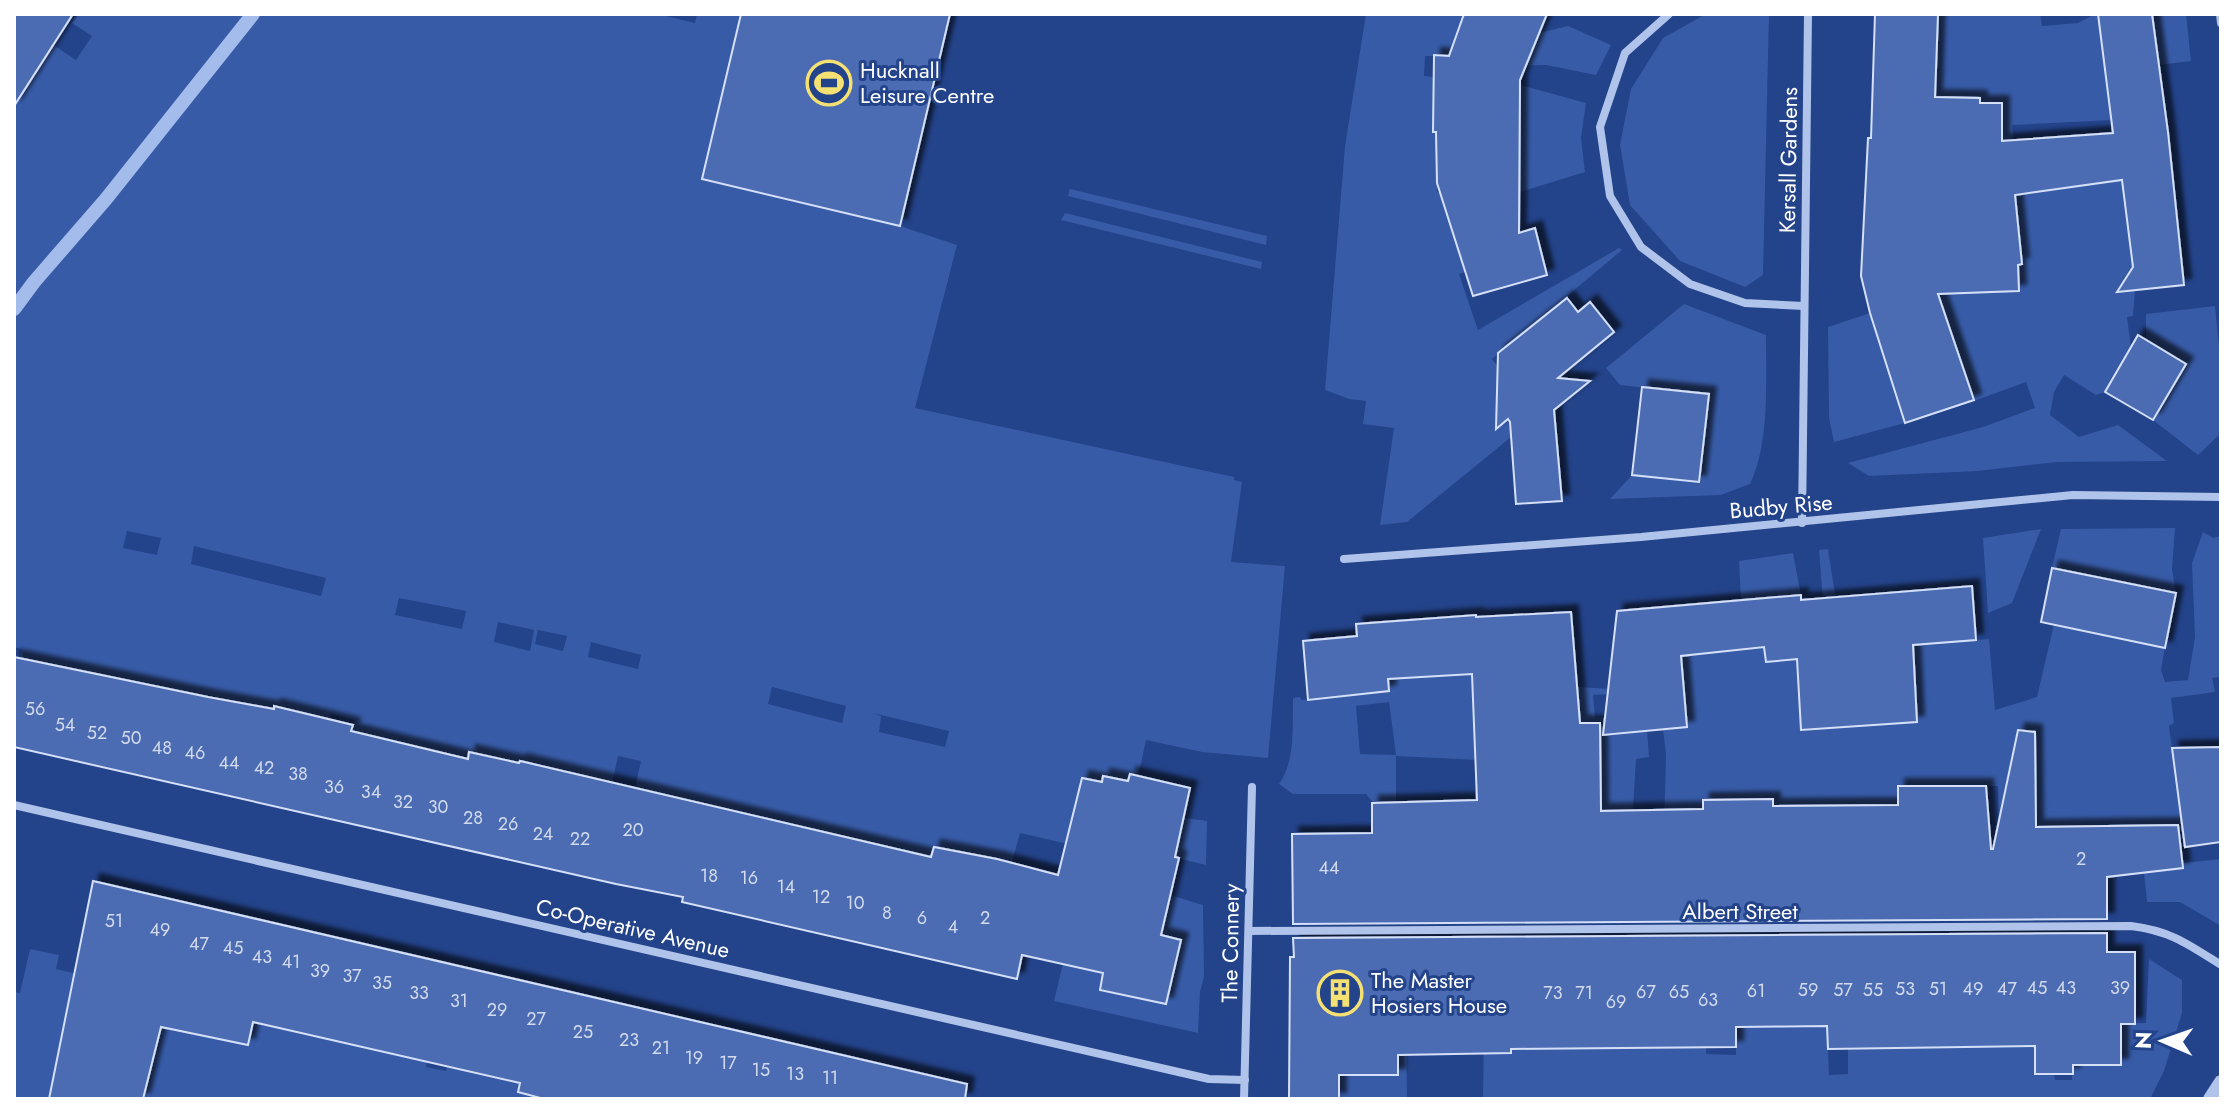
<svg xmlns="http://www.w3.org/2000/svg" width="2235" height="1113" font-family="Jost,sans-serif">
<defs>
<filter id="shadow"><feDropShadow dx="7" dy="-7" stdDeviation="2" flood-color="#0009"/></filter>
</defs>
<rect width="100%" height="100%" fill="#23438a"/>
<g fill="#375ba7" fill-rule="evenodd">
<path d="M78,14H658L695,23L697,14H741L702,178L900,226L957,245L915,408L1234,477V480L1242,482L1231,562L1285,566L1268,758L1202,752L1146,740L1139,773L1130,774L1128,781L1104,776L1102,782L1082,778L1074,809C1115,822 1164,813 1207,821L1206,865L1114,843L1111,854L1020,833L1012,862L1058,873L1056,883L1170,895L1203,905L1204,977L1200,992L1198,1033L1054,1001L1066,951L1012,863L997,859L988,897L975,856L934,847L925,885L630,811L641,761L618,756L610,793L538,778L540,766L521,761L512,793L492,757L470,752L467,761L346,755L354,720L331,714L324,742L307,738L312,714L275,706L267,737L244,703L208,695L202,723L180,692L141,683L135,707L15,680L22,649L14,647V106L44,59L14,39V19L76,60L92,36L72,23ZM127,531L161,538L157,555L123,548ZM194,546L326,578L321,596L191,564ZM399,598L466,611L462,629L395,615ZM498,622L534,630L530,651L494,642ZM538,630L567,636L563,651L535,644ZM591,642L641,655L638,669L588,657ZM772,687L846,706L842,723L768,704ZM872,713L949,731L945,747L879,732L881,716ZM1126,927L1181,940L1165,1004L1101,990L1103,973L1071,966L1079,932Z"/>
<polygon points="1366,14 1464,14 1459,28 1530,55 1539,33 1568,26 1611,45 1596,75 1546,65 1509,66 1459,56 1425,56 1424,76 1434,77 1433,132 1456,133 1437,162 1437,192 1483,193 1486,266 1459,274 1478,330 1619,248 1622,250 1492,359 1511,383 1516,433 1407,522 1380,525 1394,428 1363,424 1366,401 1349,399 1325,390 1345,146"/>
<polygon points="1706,14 1769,14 1763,275 1745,287 1680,261 1630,205 1620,145 1631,89 1663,38"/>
<polygon points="1928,14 2040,14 2042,26 2078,23 2095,14 2101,14 2122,87 2107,89 2111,120 2012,125 2017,163 2120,165 2124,203 2137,202 2131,249 2135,290 2133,316 2127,317 2131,348 2105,392 2096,395 2064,375 2054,392 2050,415 2079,437 2118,425 2167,461 2057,462 1978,471 1869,476 1848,463 1983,427 2035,408 2026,382 1974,401 1964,370 1953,373 1919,288 1992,128 2005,125 1935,124"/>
<polygon points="2152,14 2186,14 2191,61 2159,65"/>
<polygon points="1520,85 1586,103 1581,138 1585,172 1520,192"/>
<polygon points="1070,189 1267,236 1266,245 1068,196"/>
<polygon points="1065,213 1262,262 1261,269 1061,220"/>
<path d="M1684,304L1766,335C1766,381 1770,443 1750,484L1721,495L1610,499L1632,475L1699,482L1709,395L1620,385L1606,368Z"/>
<polygon points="2215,306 2221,367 2220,434 2198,455 2153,420 2186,364 2146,340 2146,314"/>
<polygon points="1870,313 1905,423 1834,442 1829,418 1828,327"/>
<polygon points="2175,528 2172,569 2176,593 2052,568 2061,529"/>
<polygon points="2041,529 2012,603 1988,613 1983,538"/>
<path d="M2203,532L2213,538L2221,536V677L2212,678L2215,692L2171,698L2174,723L2169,726L2185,847L2142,851L2036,827L2035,750L1999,828L1998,786L1960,787L1918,829L1773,830V799L1756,800L1664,831L1666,755L1663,729L1687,727L1684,688L1661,689L1680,621L1684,654L1764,647L1766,662L1804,659L1828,665L1819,550L1828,549L1835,594L1847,596L1851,651L1914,661L1913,645L1989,639L1995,710L2037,697L2054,624L2165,647L2161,670L2165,682L2188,680L2195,637L2192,563ZM1798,678L1829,728L1801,730Z"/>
<polygon points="1793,553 1801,595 1741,600 1739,561"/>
<path d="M1475,673L1473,695L1475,748L1562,686L1610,689L1614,694L1593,695L1595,718L1621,717L1647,730L1649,757L1636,759L1633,810L1601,811L1600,761L1478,760L1396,756V801H1372L1366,794H1293L1279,784C1296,760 1292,726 1293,698L1300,697L1301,700L1355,695L1353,681ZM1389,702L1396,755L1360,754L1356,706Z"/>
<polygon points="2221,859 2221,926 2180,902 2147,902 2144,873 2183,868 2183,863"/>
<polygon points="30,949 59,955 56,969 77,974 228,1041 247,1045 260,990 276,994 269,1026 313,1037 321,1004 364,1047 399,1055 407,1024 434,1030 426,1067 446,1071 454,1035 463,1070 485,1075 492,1044 526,1052 518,1092 536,1099 143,1099 164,1018 61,1099 14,1099 14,992 20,993"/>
<polygon points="2149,959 2182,980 2182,1013 2164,1071 2150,1099 1483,1099 1484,1029 1495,1053 1511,1052 1511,1029 1706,1045 1706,1054 1736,1055 1736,1027 1827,1026 1829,1075 1848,1074 1848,1026 1888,1026 1888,1048 1913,1048 2035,1024 2035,1074 2054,1074 2055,1080 2072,1080 2072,1024 2146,1023"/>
<polygon points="1339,1030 1406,1030 1407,1099 1339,1099"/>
</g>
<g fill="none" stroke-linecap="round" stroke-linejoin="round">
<polyline stroke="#a4bceb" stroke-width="14" points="14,309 34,282 106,199 253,14"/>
</g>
<g fill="#4b6cb2" stroke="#d5e0f8" stroke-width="2" filter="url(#shadow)">
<polygon points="14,14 73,14 14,106"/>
<polygon points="741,14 950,14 900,226 702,179"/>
<polygon points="1464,14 1547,14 1520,80 1519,233 1535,228 1547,275 1473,296 1437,183 1436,132 1433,132 1434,55 1449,56"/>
<polygon points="1875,14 1938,14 1935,97 1980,98 1980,103 2002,103 2002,141 2113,133 2098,14 2152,14 2168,132 2184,285 2117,292 2133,267 2122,180 2015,195 2022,264 2018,265 2019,291 1938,294 1974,400 1905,423 1870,313 1861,276 1868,138 1871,138"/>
<polygon points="1567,298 1578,312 1590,302 1614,332 1558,378 1590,381 1554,410 1562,501 1516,504 1510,422 1508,419 1496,429 1498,353"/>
<polygon points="2138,335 2186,364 2153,420 2105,392"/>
<polygon points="1642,387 1709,394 1699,482 1632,475"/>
<polygon points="2052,568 2176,593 2165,648 2041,622"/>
<polygon points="1972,586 1976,640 1913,645 1917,722 1801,730 1797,659 1766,662 1764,647 1681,656 1687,727 1603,735 1617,611 1801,595 1801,600"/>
<polygon points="1571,612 1580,723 1600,723 1601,811 1703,809 1703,800 1773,799 1773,806 1898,805 1898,786 1986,786 1991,849 1993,849 2018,730 2035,732 2036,827 2178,825 2183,868 2107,877 2107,919 1293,924 1292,834 1372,833 1372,803 1477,800 1472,674 1388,679 1389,691 1308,700 1303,641 1357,636 1356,624 1476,615 1476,617"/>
<polygon points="14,657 208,697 274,709 274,706 353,725 351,731 468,759 469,752 519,763 520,761 931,857 934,847 997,859 1058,875 1082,778 1102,782 1103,776 1128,781 1130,774 1190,788 1175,857 1179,858 1161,935 1181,940 1166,1004 1100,990 1103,973 1022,955 1017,979 682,902 683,897 616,884 14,747"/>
<polygon points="2221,747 2221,842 2185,847 2172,748"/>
<polygon points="93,881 967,1084 965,1099 544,1099 518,1092 520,1083 253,1022 248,1045 161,1027 143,1099 49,1099"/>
<polygon points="2107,933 2107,952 2135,952 2135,1024 2121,1024 2121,1065 2073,1065 2073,1074 2035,1074 2035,1046 1828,1049 1827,1026 1736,1027 1736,1047 1511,1049 1511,1053 1398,1055 1398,1075 1339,1075 1339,1099 1289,1099 1290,957 1294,957 1293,938"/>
</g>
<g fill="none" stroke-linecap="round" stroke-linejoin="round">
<g stroke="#b0c3ea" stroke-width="8">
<polyline points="1669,14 1625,53 1600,127 1610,196 1641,247 1690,284 1745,303 1804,306"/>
<polyline points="2220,14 2221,23"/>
<polyline points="1802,523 1808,14"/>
<polyline points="1344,559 1641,537 2073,495 2221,497"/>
<polyline points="14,805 1209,1079 1245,1080"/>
<path d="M1249,931L2131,926C2171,931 2188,944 2221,965"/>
<polyline points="1244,1099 1252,787"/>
</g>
<polyline stroke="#b0c3ea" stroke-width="14" points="2210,1099 2221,1082"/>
</g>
<defs>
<g id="stadium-ring" transform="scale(2.3)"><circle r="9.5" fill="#23438a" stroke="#f5e173" stroke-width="1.5"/><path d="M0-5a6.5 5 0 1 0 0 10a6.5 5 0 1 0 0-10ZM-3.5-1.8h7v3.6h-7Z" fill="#f5e173"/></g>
<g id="building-ring" transform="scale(2.3)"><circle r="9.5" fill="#23438a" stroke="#f5e173" stroke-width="1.5"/><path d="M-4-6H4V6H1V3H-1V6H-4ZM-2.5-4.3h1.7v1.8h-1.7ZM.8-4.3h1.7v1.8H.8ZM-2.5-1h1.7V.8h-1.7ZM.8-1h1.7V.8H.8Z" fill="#f5e173"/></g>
</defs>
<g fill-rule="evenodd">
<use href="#stadium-ring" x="829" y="83"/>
<use href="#building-ring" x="1340" y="993"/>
</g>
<g text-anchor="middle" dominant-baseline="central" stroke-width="6" stroke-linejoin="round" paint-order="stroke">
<g font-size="18" fill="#d2daec">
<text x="35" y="709">56</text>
<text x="65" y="725">54</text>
<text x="97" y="733">52</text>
<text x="131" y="738">50</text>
<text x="162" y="748">48</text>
<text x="195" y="753">46</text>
<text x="229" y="763">44</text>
<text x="264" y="768">42</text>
<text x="298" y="774">38</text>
<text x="334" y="787">36</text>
<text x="371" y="792">34</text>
<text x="403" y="802">32</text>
<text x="438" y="807">30</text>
<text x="473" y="818">28</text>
<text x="508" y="824">26</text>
<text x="633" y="830">20</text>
<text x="543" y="834">24</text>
<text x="580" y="839">22</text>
<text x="2081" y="859">2</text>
<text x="1329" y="868">44</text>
<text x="709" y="876">18</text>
<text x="749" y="878">16</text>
<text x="786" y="887">14</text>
<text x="821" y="897">12</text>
<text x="855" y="903">10</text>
<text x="887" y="913">8</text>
<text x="922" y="918">6</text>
<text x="985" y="918">2</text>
<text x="114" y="921">51</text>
<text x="953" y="927">4</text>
<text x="160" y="930">49</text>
<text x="199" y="944">47</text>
<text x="233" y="948">45</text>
<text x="262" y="957">43</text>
<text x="291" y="962">41</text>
<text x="320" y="971">39</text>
<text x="352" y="976">37</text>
<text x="382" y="983">35</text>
<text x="2037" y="988">45</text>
<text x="2066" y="988">43</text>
<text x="2120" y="988">39</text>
<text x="1905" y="989">53</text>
<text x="1938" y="989">51</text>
<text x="1973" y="989">49</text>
<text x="2007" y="989">47</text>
<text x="1808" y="990">59</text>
<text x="1843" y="990">57</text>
<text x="1873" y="990">55</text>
<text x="1756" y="991">61</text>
<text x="1646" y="992">67</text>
<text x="1679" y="992">65</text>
<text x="419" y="993">33</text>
<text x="1553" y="993">73</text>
<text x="1584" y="993">71</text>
<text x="1708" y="1000">63</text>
<text x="459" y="1001">31</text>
<text x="1616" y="1002">69</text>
<text x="497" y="1010">29</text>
<text x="536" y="1019">27</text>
<text x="583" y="1032">25</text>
<text x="629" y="1040">23</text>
<text x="661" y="1048">21</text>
<text x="694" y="1058">19</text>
<text x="728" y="1063">17</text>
<text x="761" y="1070">15</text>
<text x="795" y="1074">13</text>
<text x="830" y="1078">11</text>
</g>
<g font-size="22" fill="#fff" stroke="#23438a" text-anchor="start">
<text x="860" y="70">Hucknall<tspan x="860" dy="25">Leisure Centre</tspan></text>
<text x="1371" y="980">The Master<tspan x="1371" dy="25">Hosiers House</tspan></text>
</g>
<g font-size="22" fill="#fff" stroke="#23438a">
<text transform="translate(1788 160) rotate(-89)">Kersall Gardens</text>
<text transform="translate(1781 506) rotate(-5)">Budby Rise</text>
<text x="1740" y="911">Albert Street</text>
<text transform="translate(633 928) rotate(13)">Co-Operative Avenue</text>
<text transform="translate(1230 943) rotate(-89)">The Connery</text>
</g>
</g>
<rect width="2235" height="1113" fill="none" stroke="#ffffff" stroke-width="32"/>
<g transform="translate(2163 1041) rotate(272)" stroke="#23438a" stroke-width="6" paint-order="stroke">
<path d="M0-6L14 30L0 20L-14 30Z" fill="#ffffff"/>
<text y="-12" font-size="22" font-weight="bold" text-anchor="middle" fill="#ffffff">N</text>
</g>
</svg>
